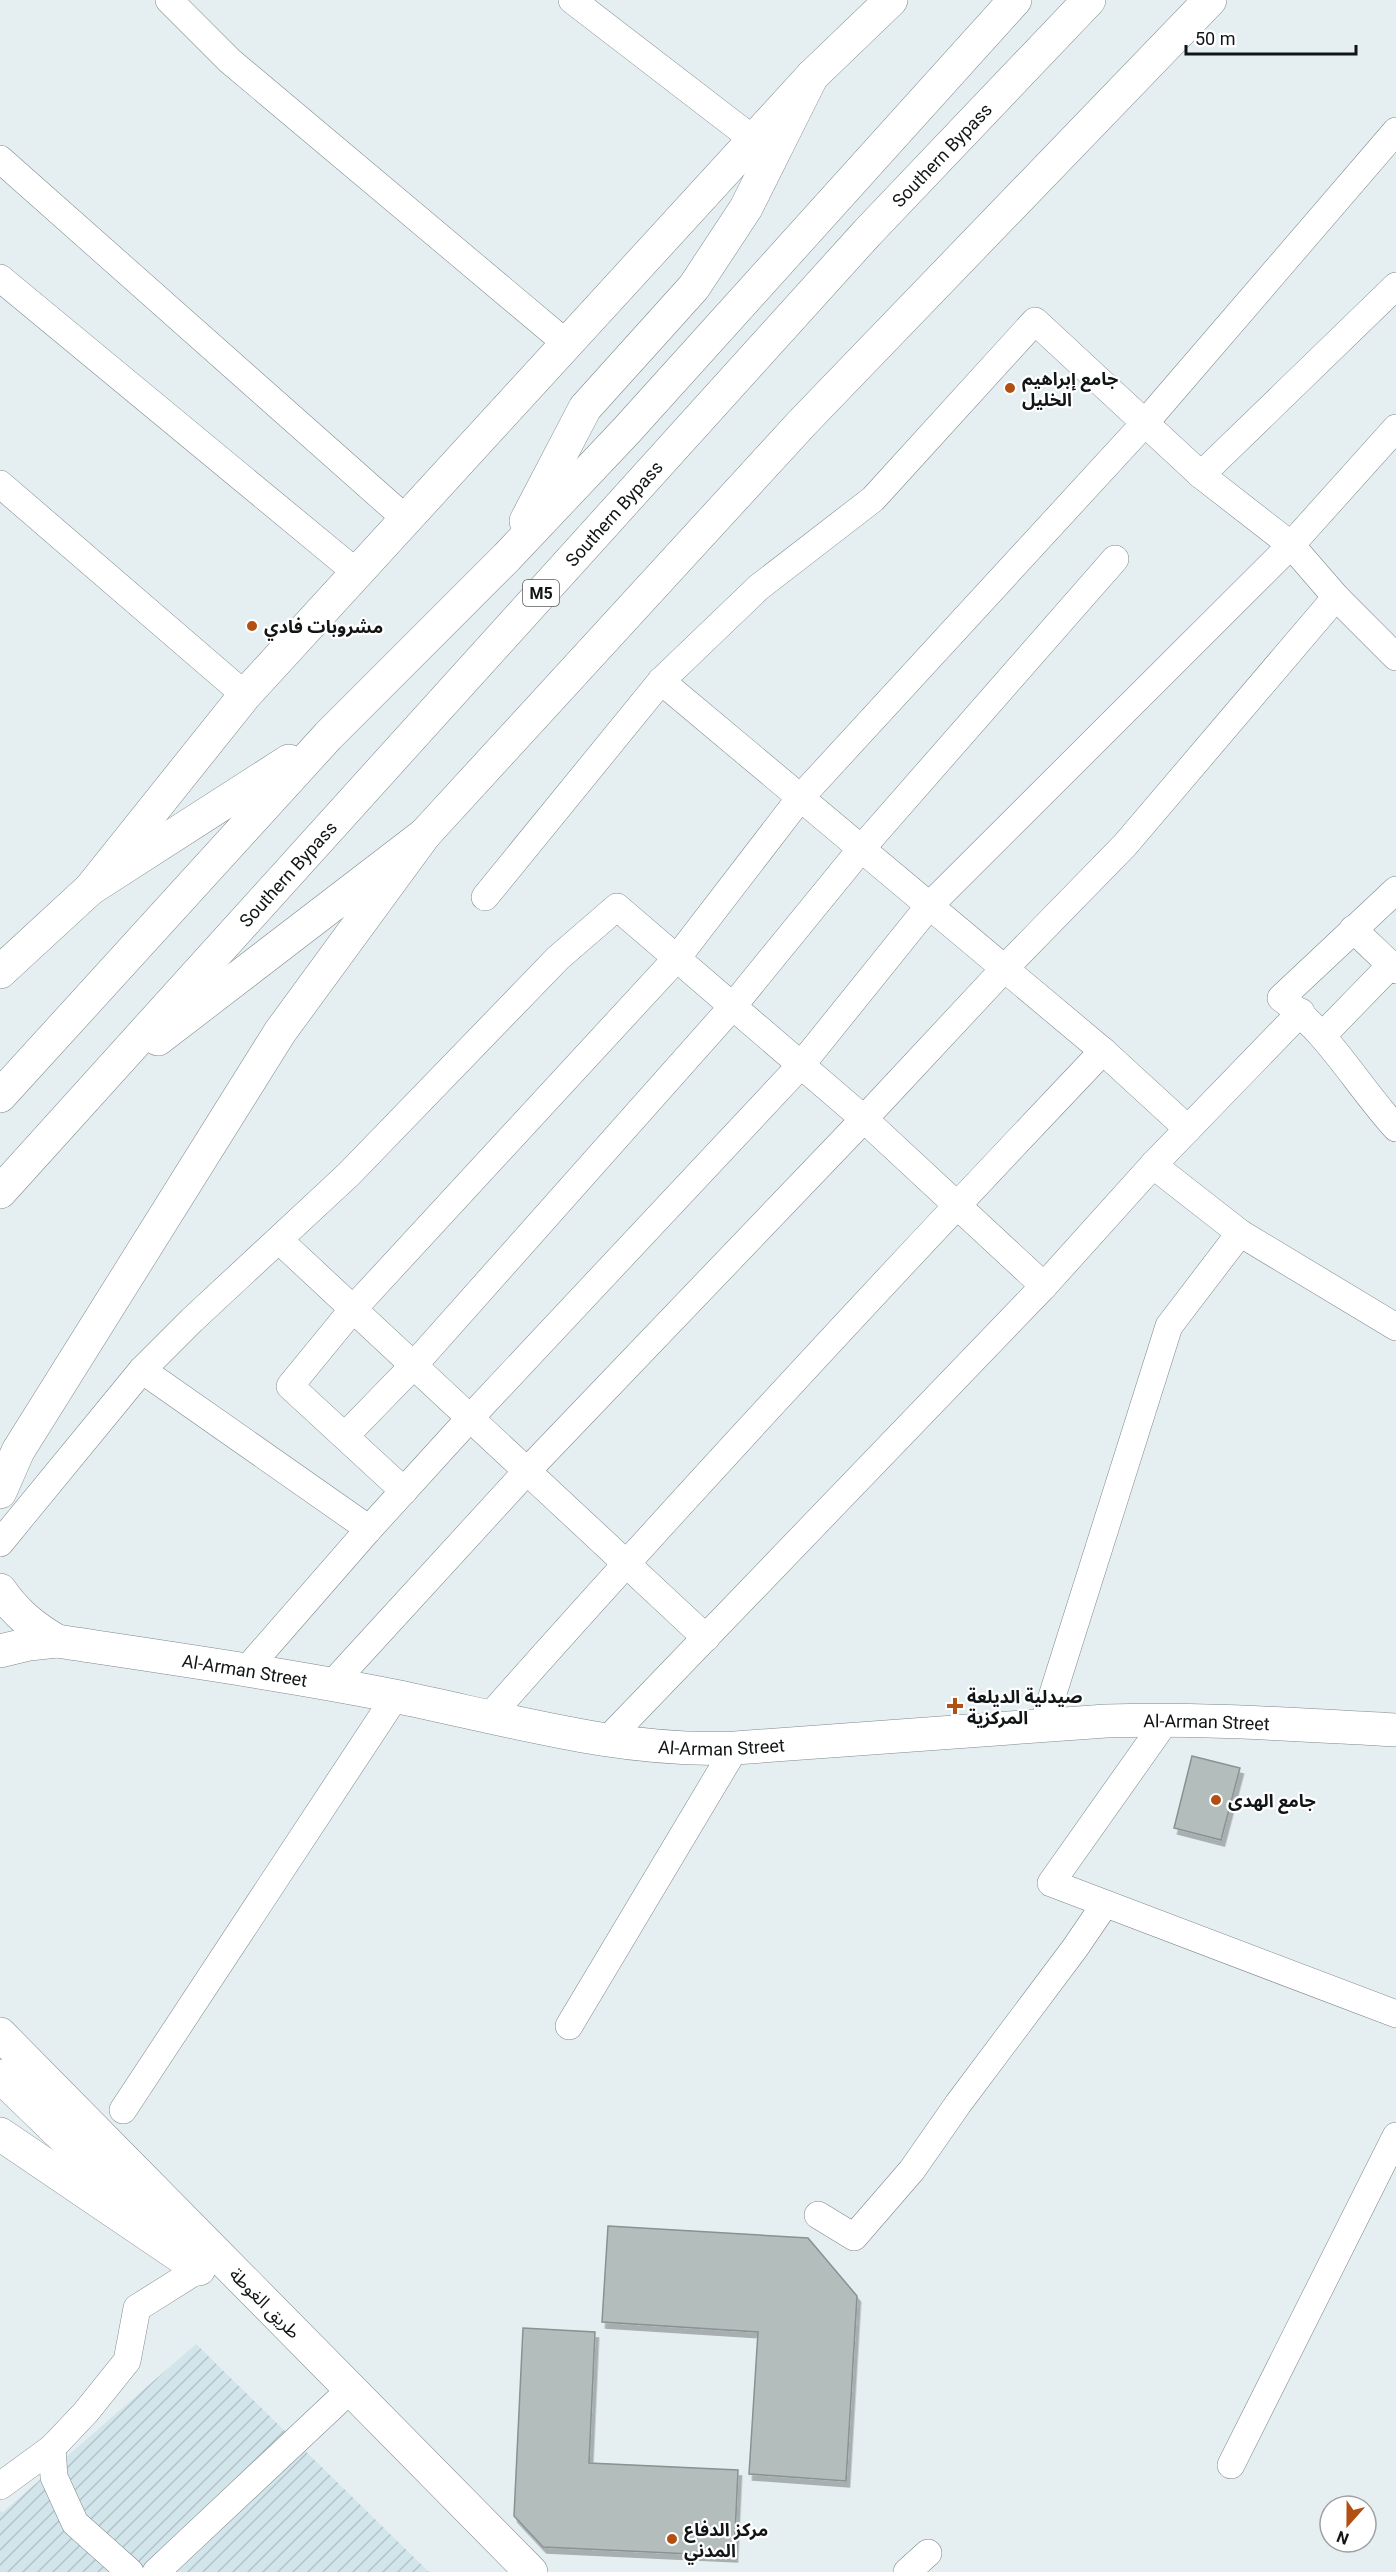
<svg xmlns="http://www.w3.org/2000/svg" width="1396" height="2572" font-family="Roboto,'Noto Sans Arabic',sans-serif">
<defs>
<pattern id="industrial-furrows" width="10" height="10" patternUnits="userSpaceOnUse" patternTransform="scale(1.5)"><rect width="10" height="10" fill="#d2e5ea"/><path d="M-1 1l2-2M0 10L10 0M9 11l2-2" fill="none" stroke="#b3c4c8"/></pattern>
<filter id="shadow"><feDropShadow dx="3.5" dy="6" stdDeviation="0" flood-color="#0004"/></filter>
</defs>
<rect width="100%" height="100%" fill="#e5eff2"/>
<polygon fill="url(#industrial-furrows)" points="196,2344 429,2572 0,2572 0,2511 3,2512"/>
<g fill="#b3bdbb" stroke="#899291" stroke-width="1.5" filter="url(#shadow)">
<polygon points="1192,1756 1240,1768 1221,1840 1174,1828"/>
<polygon points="608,2226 808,2238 857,2296 846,2481 749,2474 758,2332 602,2322"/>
<polygon points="523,2328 595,2332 589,2463 738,2470 734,2556 543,2547 514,2516"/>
</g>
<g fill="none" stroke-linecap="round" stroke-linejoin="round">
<g stroke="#7f888b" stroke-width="28">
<g id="street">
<polyline points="169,0 230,61 567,344"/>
<polyline points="572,0 754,140"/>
<polyline points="0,159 406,519"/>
<polyline points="0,278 357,573"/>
<polyline points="1201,475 1396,286"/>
<polyline points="0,484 245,695"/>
<polyline points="661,681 1103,1051 1188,1129"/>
<path d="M1396,890L1281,998C1329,1033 1356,1084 1396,1128"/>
<polyline points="485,897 661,681 759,587 873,499 1035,321 1201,475 1291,545 1336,597 1396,657"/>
<polyline points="1353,929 1396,970"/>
<polyline points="1323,1035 1391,965"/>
<polyline points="1153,1165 1240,1233 1396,1327"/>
<polyline points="279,1240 706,1638"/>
<polyline points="142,1370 369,1529"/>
<polyline points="345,1436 414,1365 733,1006 861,849 1115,559"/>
<polyline points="404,1491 290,1386 353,1309 677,958 800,798 1144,424 1396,131"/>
<polyline points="0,1543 142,1370 192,1320 349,1174 558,958 617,907 864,1119 1044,1286"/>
<polyline points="247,1669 369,1529 470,1418 801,1065 929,906 1291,545 1396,428"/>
<polyline points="331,1685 527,1471 864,1119 1004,969 1125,845 1336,597"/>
<path d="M489,1717C689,1491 895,1270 1103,1051"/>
<polyline points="1167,1719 1051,1883 1396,2014"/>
<polyline points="1043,1725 1169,1326 1240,1233"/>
<polyline points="606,1741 1044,1286 1153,1165 1301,1012"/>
<polyline points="569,2026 735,1748"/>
<polyline points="123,2110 395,1697"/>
<polyline points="818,2215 854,2237 912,2170 958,2104 1075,1948 1105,1904"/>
<polyline points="52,2448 54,2477 75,2523 130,2572"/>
<polyline points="1231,2465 1396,2136"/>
<polyline points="0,2486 52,2448 86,2412 127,2361 137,2308 199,2269"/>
<polyline points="156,2572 338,2401"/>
<polyline points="907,2572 928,2553"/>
</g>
</g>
<g stroke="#7f888b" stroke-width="34">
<g id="secondary">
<polyline points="0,972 90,889 245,695 812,76 891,0"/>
<polyline points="0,1492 18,1451 280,1032 425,834 803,422 1210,0"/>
<path d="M0,1590C16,1613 33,1627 57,1641"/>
<path id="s1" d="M0,1651L29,1644L57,1641C169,1658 282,1674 394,1696C507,1719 619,1753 735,1748L1106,1721C1203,1718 1299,1725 1396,1730"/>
</g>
</g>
<g stroke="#7f888b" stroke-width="34">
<g id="primary">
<polyline points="0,2034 531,2572"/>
<polyline points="0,2076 165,2235"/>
</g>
</g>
<g stroke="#7f888b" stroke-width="34">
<g id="highway">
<polyline points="526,521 585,408 694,287 746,208 812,76"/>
<polyline points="90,889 289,761"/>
<polyline points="158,1039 425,834"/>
<polyline points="0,1096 328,736 507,557 627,430 1015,0"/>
<path id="s2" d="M0,1192L867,233L1089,0"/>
<polyline points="0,2134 199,2269"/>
</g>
</g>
<use href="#street" stroke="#fff" stroke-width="27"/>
<use href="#secondary" stroke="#fff" stroke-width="33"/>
<use href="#primary" stroke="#fff" stroke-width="33"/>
<use href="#highway" stroke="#fff" stroke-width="33"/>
</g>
<g fill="#b25013" stroke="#fff" stroke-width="2">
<circle cx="1010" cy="388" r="6"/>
<circle cx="252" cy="626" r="6"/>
<path d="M952 1697h6v6h6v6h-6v6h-6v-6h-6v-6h6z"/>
<circle cx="1216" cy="1800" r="6"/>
<circle cx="672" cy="2539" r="6"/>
</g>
<g text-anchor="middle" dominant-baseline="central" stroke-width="4.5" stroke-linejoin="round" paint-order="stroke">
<rect fill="#fff" stroke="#595b5c" stroke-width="1.5" x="523" y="580" width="36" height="26" rx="4.5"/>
<g font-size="16" font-weight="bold" fill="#121516">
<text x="541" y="593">M5</text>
</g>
<g font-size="18" fill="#121516" stroke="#fff">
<text stroke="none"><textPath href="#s2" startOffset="1401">Southern Bypass</textPath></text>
<text stroke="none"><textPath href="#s2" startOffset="915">Southern Bypass</textPath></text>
<text stroke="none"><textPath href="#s2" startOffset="429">Southern Bypass</textPath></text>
<text stroke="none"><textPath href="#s1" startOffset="248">Al-Arman Street</textPath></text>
<text stroke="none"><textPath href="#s1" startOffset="1218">Al-Arman Street</textPath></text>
<text stroke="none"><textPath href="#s1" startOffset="732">Al-Arman Street</textPath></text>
<text transform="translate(265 2303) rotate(45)">طريق الغوطة</text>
</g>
<g font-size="18" font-weight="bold" fill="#121516" stroke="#fff" text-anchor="start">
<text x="1022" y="378">جامع إبراهيم<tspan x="1022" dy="21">الخليل</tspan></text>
<text x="264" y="626">مشروبات فادي</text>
<text x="967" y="1696">صيدلية الديلعة<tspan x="967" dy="21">المركزية</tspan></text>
<text x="1228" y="1800">جامع الهدى</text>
<text x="684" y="2529">مركز الدفاع<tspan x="684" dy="21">المدني</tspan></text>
</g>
</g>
<g transform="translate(1348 2524) rotate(201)"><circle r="28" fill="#ffffff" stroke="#a0a1a2" stroke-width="1.5"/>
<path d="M0-4.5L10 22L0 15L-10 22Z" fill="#b25013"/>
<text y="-9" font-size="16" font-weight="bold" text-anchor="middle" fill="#121516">N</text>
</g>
<path d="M1186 45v9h170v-9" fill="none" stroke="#121516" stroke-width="3"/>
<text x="1195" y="45" font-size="18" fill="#121516" stroke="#ffffff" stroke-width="4.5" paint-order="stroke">50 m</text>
</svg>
